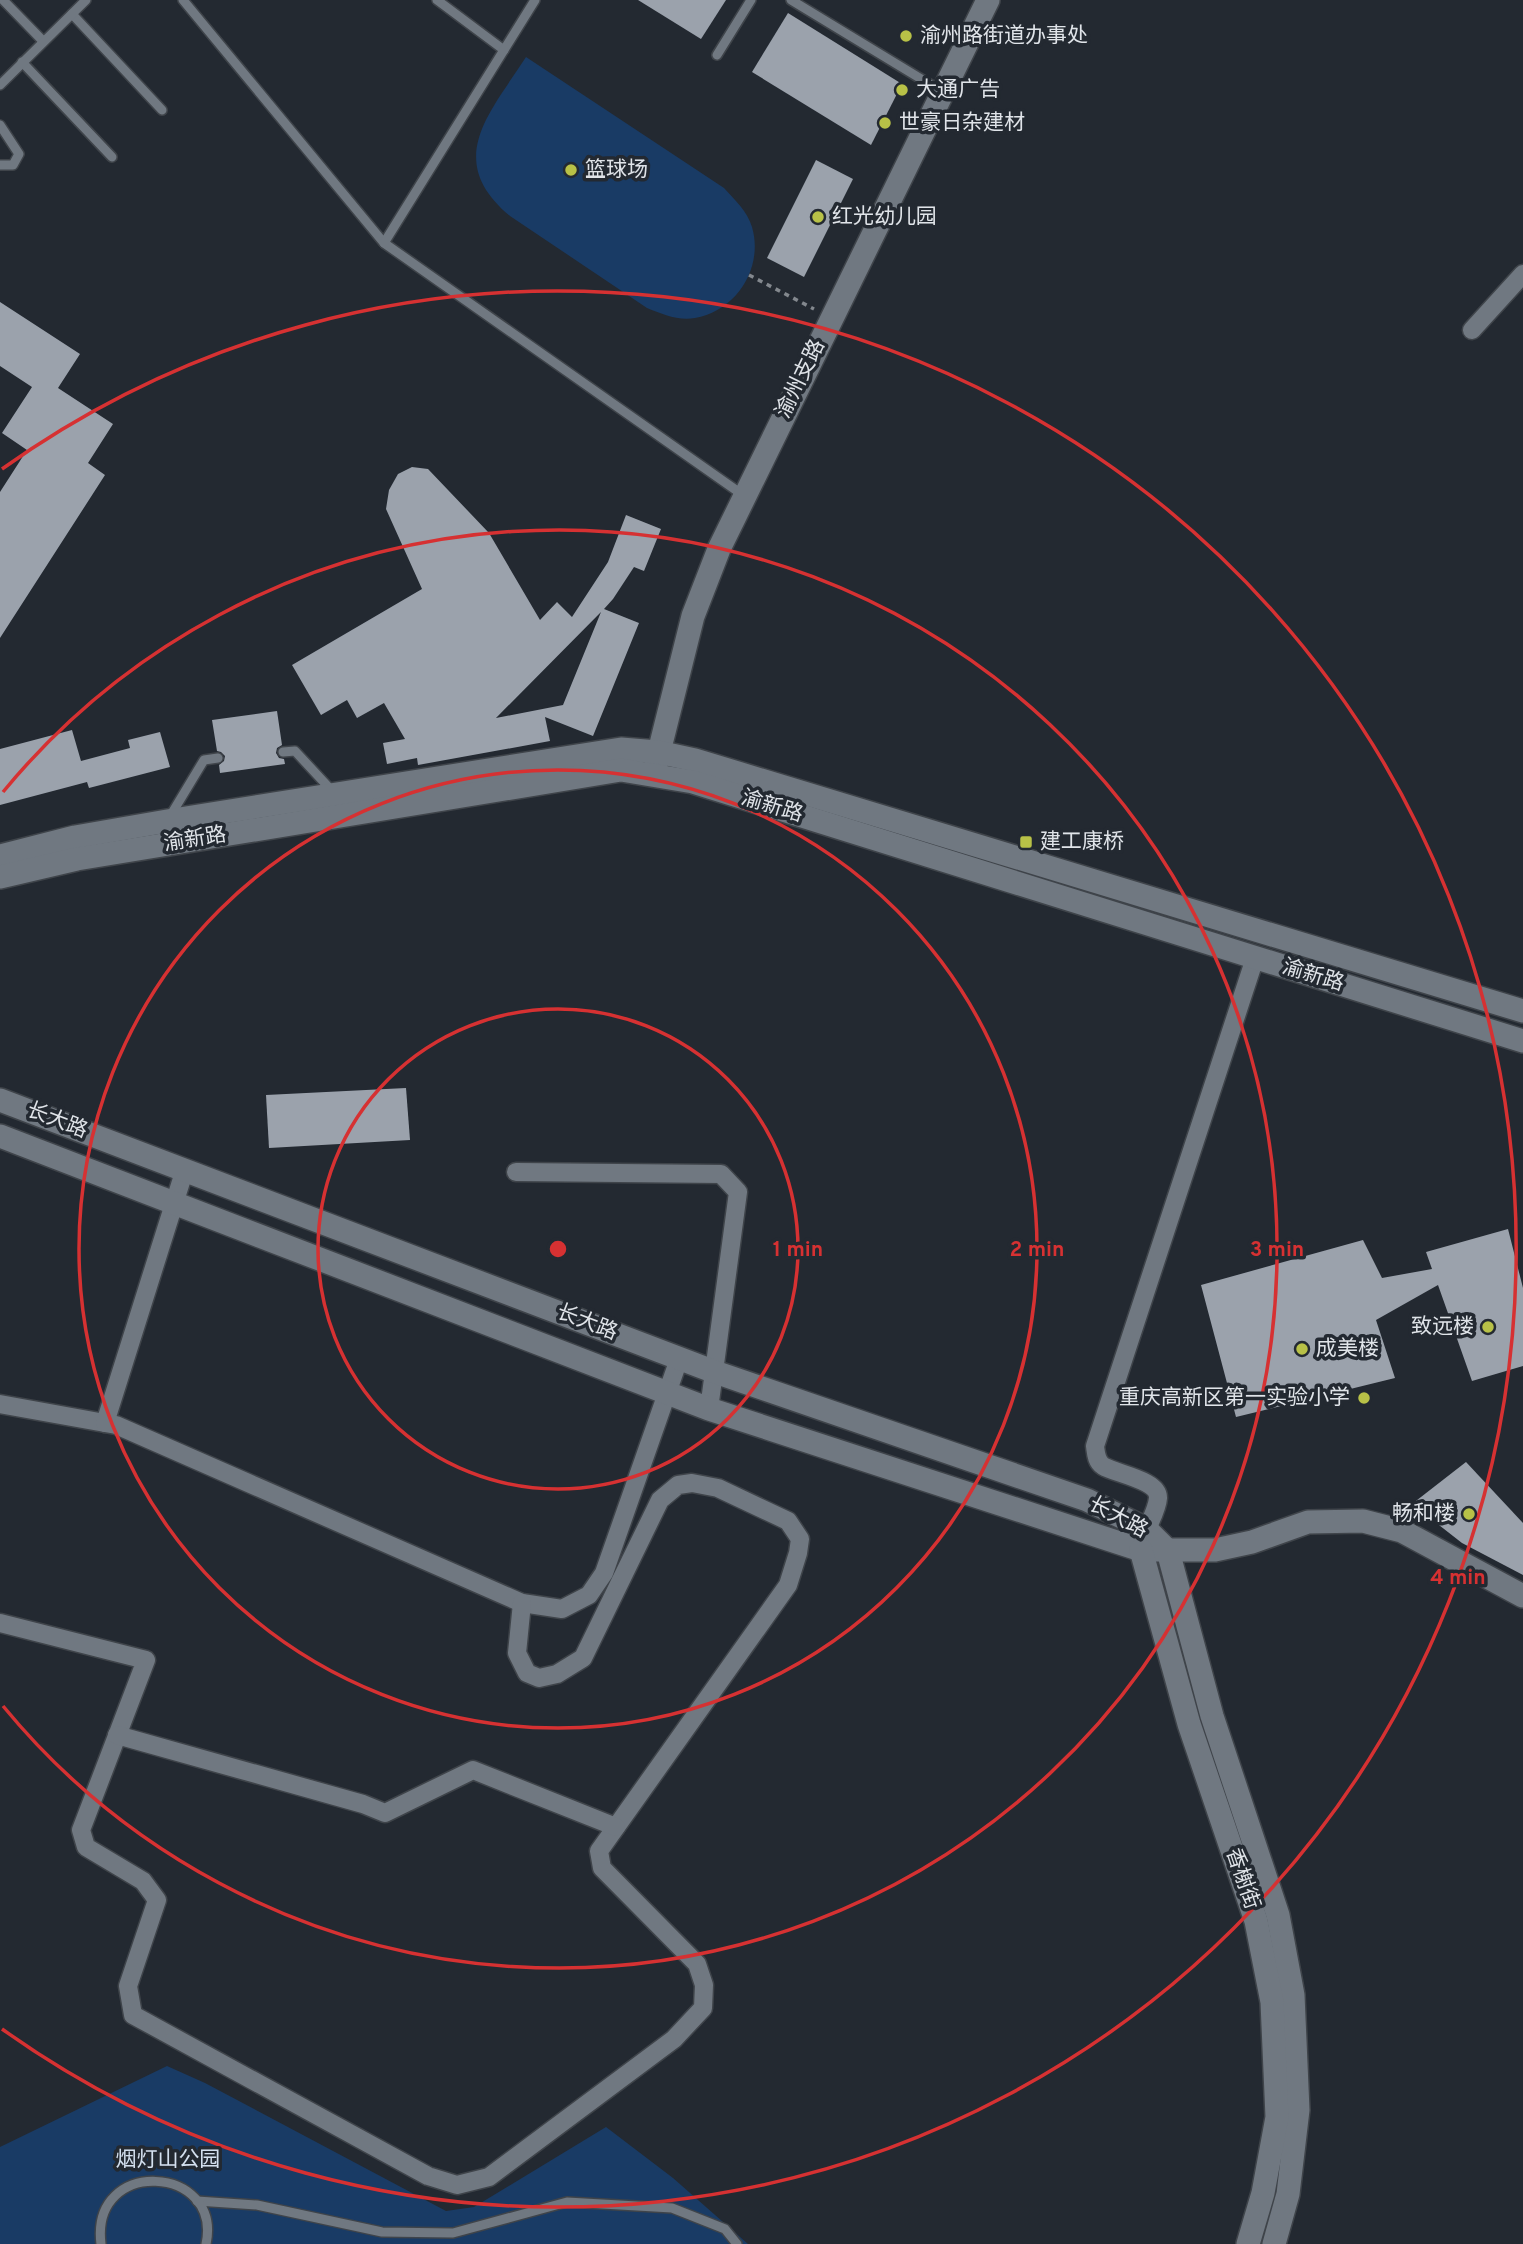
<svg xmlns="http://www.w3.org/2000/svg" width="1523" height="2244" font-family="Overpass,'Noto Sans SC',sans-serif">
<rect width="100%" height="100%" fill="#232931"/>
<g fill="#193b65">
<path d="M526,57L724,188C735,200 747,211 752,227C764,268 736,311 695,318C678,321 662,314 647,308L510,216C443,160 490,113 526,57Z"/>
<polygon points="167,2066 205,2083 446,2211 474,2207 606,2127 673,2178 748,2244 0,2244 0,2147"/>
</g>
<g fill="#9ba2ac" fill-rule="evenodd">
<polygon points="638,0 726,0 701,39"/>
<polygon points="788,13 902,84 871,145 752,72"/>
<polygon points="816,160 853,179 804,277 767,258"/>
<polygon points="0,302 80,354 58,388 113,424 88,463 105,475 0,638 0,492 27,450 2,433 32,387 0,366"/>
<path d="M412,467L428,469L489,533L540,620L557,602L572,617L608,562L626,515L661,529L644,571L634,567L613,599L604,609L639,623L593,736L545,717L550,741L418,765L417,758L387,764L383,743L405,739L384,703L357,718L347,700L321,715L292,665L422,589L386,509L389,490L398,474ZM601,612L563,705L496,718Z"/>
<polygon points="277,711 282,745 277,748 276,753 279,758 284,759 285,764 220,773 219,765 224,761 225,756 221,752 217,751 212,720"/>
<polygon points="72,730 81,761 130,748 128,740 160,732 170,767 89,788 87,782 0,805 0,749"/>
<polygon points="406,1088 410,1140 269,1148 266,1095"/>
<polygon points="1508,1229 1523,1288 1523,1366 1472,1381 1438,1285 1376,1320 1395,1378 1236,1417 1201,1285 1363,1240 1382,1278 1432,1269 1426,1252"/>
<polygon points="1466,1462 1523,1523 1523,1575 1462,1543 1412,1504"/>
</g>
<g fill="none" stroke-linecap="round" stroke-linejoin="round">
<g stroke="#3f444a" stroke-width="12">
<g id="service">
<polyline points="3,0 43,41"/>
<polyline points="183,0 384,243 743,495"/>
<polyline points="437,0 504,50"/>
<polyline points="791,0 941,91"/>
<polyline points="72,14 162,110"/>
<polyline points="717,55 751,0"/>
<polyline points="22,62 112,157"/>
<polyline points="0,85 86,0"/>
<polyline points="0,125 19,154 13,165 0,165"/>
<polyline points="384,243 535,0"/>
<polyline points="283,752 295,751 334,793"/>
<polyline points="169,818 204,760 218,758"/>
<polyline points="197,2201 257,2205 382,2232 453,2233 567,2202 672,2208 725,2229 737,2244"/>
<path d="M101,2244C90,2156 223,2165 206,2244"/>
</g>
</g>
<g stroke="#3f444a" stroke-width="21">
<g id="minor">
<polyline points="1472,330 1523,274"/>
<polyline points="516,1172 721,1174 738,1192 709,1409"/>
<polyline points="0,1404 116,1425 522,1603 562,1609 589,1595 604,1573 679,1359"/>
<polyline points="105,1423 185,1169"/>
<path d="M1143,1541C1146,1527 1157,1512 1158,1498C1159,1480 1116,1474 1103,1466C1096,1461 1096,1453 1095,1446L1255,958"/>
<polyline points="0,1623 146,1660 81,1830 86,1847 143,1881 157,1900 128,1986 133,2015 428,2176 457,2185 489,2177 674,2039 703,2008 704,1985 697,1964 602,1868 599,1851 788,1585 798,1553 800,1539 788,1521 718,1488 692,1483 678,1485 660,1500 583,1658 557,1674 539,1678 527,1673 517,1653 522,1603"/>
<polyline points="117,1735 363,1804 385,1813 473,1770 616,1827"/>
</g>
</g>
<g stroke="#3f444a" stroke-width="26">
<g id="tertiary">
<polyline points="655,768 693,616 719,549 988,0"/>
<polyline points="0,856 75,837 167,821 621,749 658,752 695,760 1523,1011"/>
<polyline points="0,877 77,859 621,770 693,782 1523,1041"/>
<polyline points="0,1100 715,1372 1087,1500 1146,1529 1168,1551 1212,1716 1278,1915 1293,1995 1298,2110 1288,2194 1274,2244"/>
<polyline points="0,1136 709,1409 1141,1550 1215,1550 1252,1542 1308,1522 1363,1521 1402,1531 1523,1596"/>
<polyline points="1141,1550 1189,1724 1256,1921 1272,2002 1277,2117 1263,2193 1248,2244"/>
</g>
</g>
<polyline stroke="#83888e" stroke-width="3.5" stroke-dasharray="5 5" stroke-linecap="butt" points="749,275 814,309"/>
<use href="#service" stroke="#707881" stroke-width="9"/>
<use href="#minor" stroke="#707881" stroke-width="18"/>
<use href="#tertiary" stroke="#707881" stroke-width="23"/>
</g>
<g fill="none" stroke="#d63132" stroke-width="3.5">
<circle cx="558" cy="1249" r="240"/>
<circle cx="558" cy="1249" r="479"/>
<path d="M3 792A719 719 0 1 1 3 1706"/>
<path d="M2 469A958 958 0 1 1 2 2029"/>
</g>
<g fill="#b8c147" stroke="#232931" stroke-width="2.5">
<circle cx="906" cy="36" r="7"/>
<circle cx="902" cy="90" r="7"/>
<circle cx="885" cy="123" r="7"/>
<circle cx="571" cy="170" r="7"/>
<circle cx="818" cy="217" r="7"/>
<rect x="1019" y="835" width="14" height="14" rx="3.5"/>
<circle cx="1488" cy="1327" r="7"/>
<circle cx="1302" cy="1349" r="7"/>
<circle cx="1364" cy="1398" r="7"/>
<circle cx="1469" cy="1514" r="7"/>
</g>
<g text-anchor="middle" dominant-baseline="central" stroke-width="7" stroke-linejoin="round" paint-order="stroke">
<g font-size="21" fill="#e0e4e9" stroke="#232931" text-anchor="start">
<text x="920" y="36">渝州路街道办事处</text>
<text x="916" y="90">大通广告</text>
<text x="899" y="123">世豪日杂建材</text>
<text x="585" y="170">篮球场</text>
<text x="832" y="217">红光幼儿园</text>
<text x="1040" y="842">建工康桥</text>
<text x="1474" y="1327" text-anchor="end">致远楼</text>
<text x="1316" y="1349">成美楼</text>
<text x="1350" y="1398" text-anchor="end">重庆高新区第一实验小学</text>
<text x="1455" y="1514" text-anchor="end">畅和楼</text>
</g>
<g font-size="21" fill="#e0e4e9" stroke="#232931">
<text transform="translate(801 379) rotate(-64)">渝州支路</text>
<text transform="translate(772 807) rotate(17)">渝新路</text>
<text transform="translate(195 840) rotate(-9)">渝新路</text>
<text transform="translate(1313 976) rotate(17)">渝新路</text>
<text transform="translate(57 1121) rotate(21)">长大路</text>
<text transform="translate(587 1323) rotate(21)">长大路</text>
<text transform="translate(1118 1518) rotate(28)">长大路</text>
<text transform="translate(1242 1879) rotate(71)">香榭街</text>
</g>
<g font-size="21" fill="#d4e0ef" stroke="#232931">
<text x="168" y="2160">烟灯山公园</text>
</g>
</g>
<circle cx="558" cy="1249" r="10" fill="#d63132" stroke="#232931" stroke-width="3.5"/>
<g font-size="21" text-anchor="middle" font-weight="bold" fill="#d63132" stroke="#232931" stroke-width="7" stroke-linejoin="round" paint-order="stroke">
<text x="798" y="1256">1 min</text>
<text x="1037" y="1256">2 min</text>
<text x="1277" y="1256">3 min</text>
<text x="1458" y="1584">4 min</text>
</g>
</svg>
